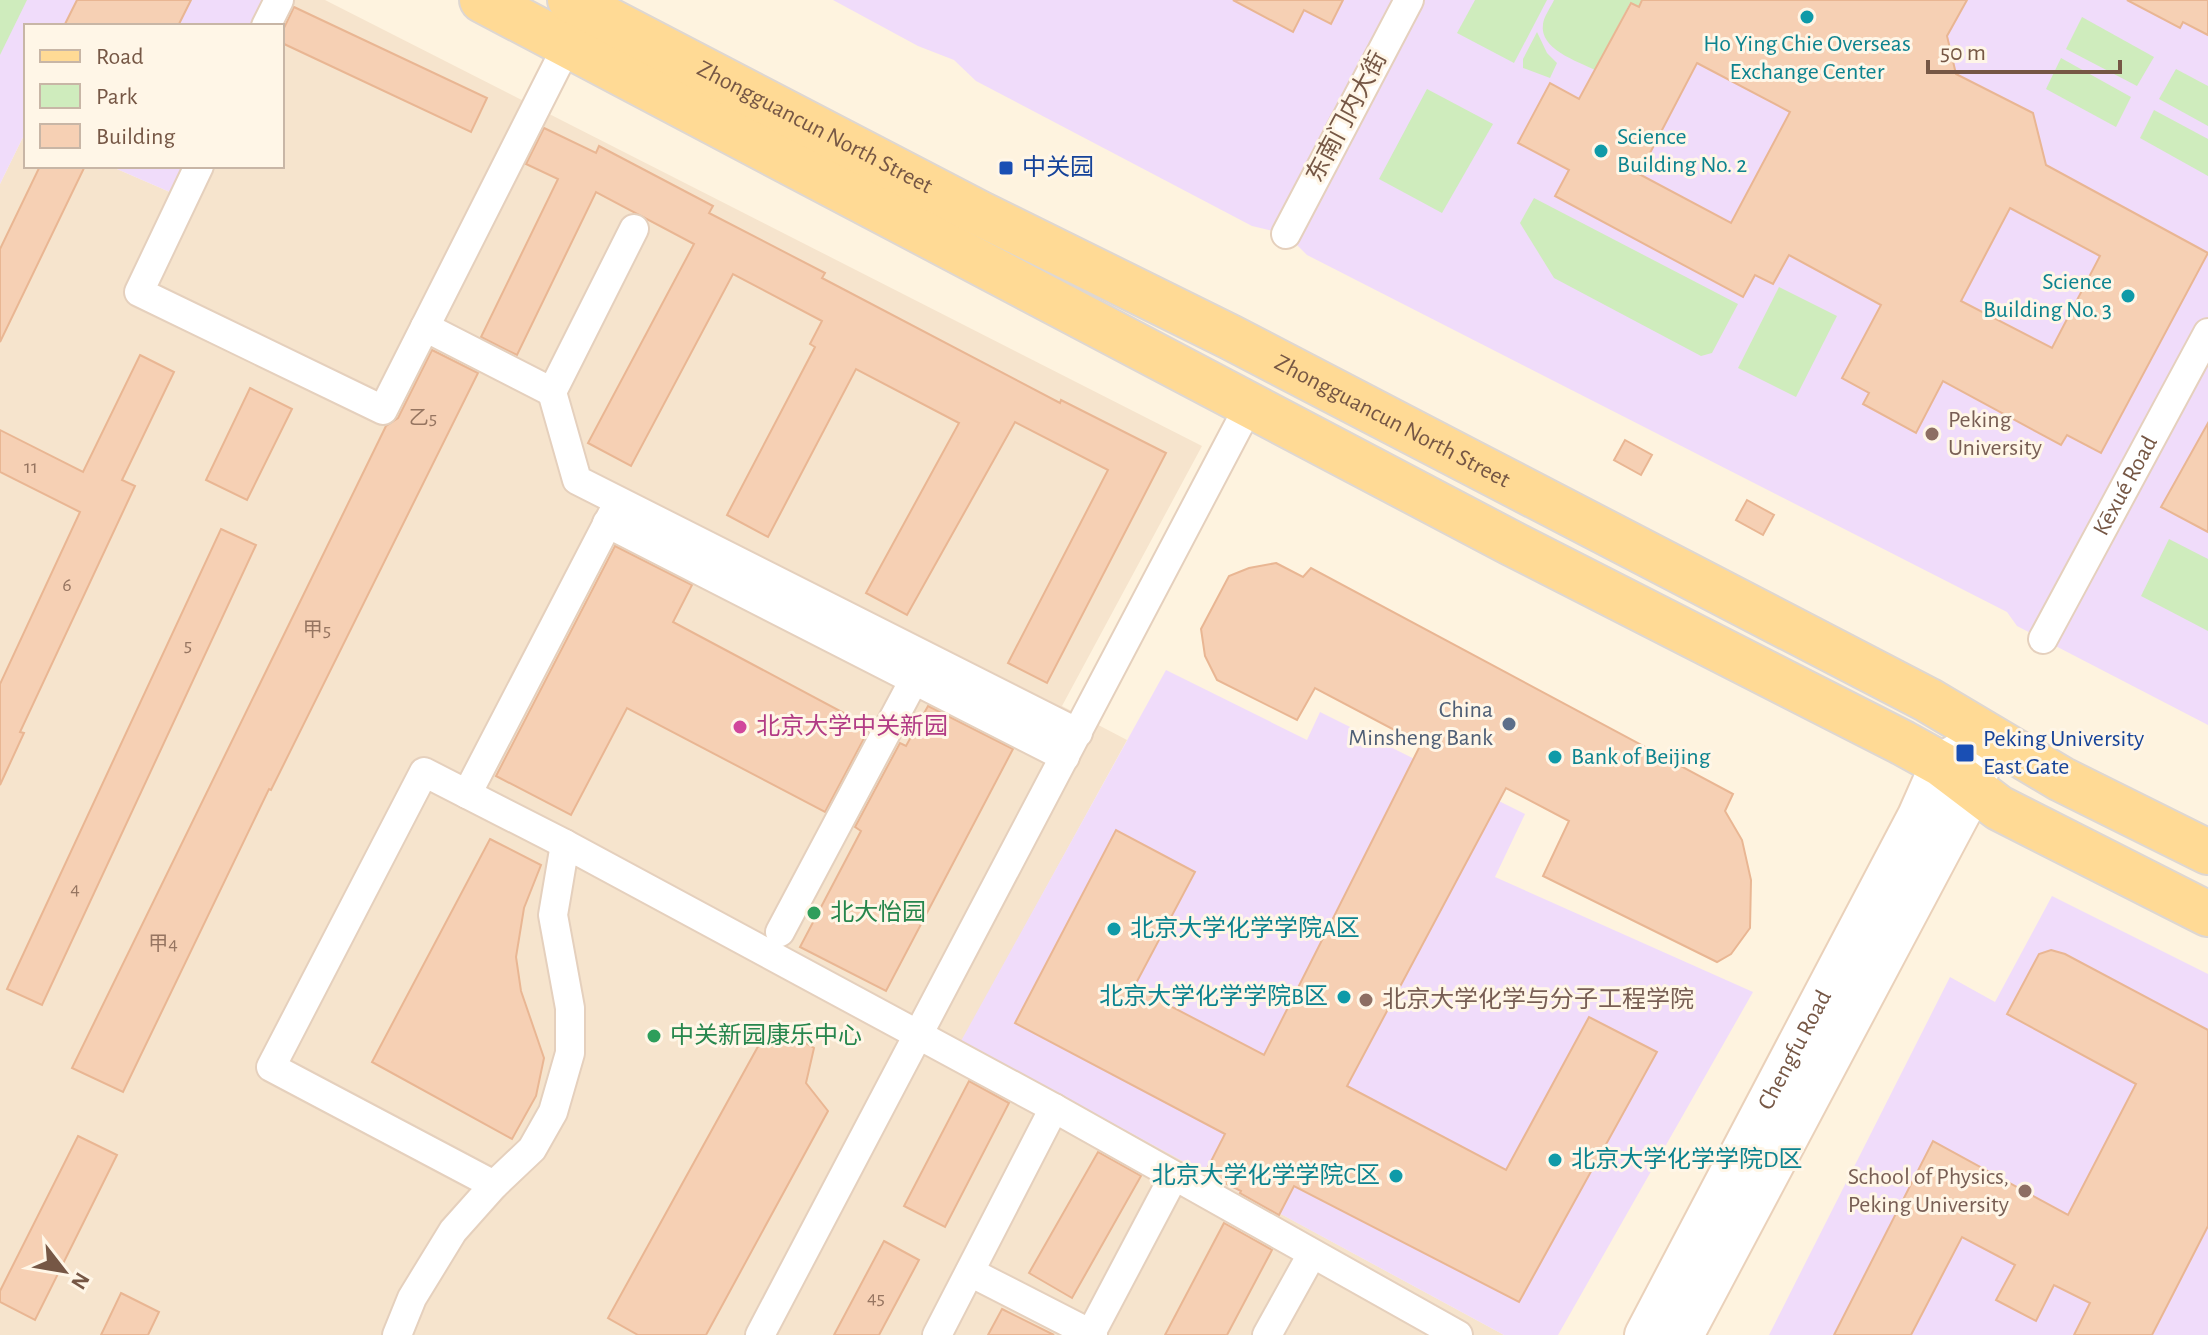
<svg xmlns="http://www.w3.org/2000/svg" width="2208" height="1335" font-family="'Alegreya Sans','Noto Sans SC',sans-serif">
<rect width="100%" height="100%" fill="#fef3df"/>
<polygon fill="#f6e4cd" points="274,0 325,0 1202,446 1062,706 1127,740 962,1041 1504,1335 0,1335 0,184 26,131 26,166 110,166 179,196 194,166 282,166 282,26 262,26"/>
<g fill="#f0dcfa">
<polygon points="0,0 274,0 262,26 26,26 26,131 0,184"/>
<polygon points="833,0 2208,0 2208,725 2017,626 2007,612 1307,255 1286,234 1252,226 976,81 954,60 918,46"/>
<polygon points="110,166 194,166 179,196"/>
<polygon points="1166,670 1307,740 1320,712 1525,814 1495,877 1753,992 1558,1335 1504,1335 961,1041"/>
<polygon points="2052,896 2208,974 2208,1335 1769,1335 1950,977 1995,1002"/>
</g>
<g fill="#cfecbd">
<polygon points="0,0 27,0 0,55"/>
<polygon points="1475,0 1547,0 1514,63 1457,33"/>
<path d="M1554,0H1642L1639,7L1630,3L1595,70C1577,61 1539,49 1543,24C1544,16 1551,7 1554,0Z"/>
<polygon points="2082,17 2154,57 2137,86 2066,49"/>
<polygon points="1537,32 1547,53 1557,63 1550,78 1523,68 1523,59"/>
<polygon points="2061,58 2131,97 2116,127 2046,89"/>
<polygon points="2176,69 2208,86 2208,126 2159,99"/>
<polygon points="1427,89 1493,124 1442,213 1379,179"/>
<polygon points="2154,110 2208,139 2208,176 2140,138"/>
<polygon points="1534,198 1738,304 1712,353 1701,356 1554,278 1520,223"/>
<polygon points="1779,287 1837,316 1796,397 1738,368"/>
<polygon points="2169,539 2208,559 2208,631 2141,596"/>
</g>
<g fill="#f6d0b4" stroke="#e9b693" stroke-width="2" fill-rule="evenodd">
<polygon points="77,0 191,0 178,26 64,26"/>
<polygon points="1233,0 1343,0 1331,24 1304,10 1293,32"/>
<path d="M1642,0H1967L1947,36L1956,74L2033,113L2046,165L2208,253L2101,453L2067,435L2061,445L1943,381L1916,433L1863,404L1869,393L1842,378L1881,305L1789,255L1773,284L1755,275L1743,297L1555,196L1569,170L1518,143L1550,83L1579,99L1631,3L1639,7ZM1697,63L1790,112L1731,223L1639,174ZM2010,208L2100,256L2052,348L1961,301Z"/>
<polygon points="2127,0 2208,0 2208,35 2183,22 2180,28"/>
<polygon points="294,7 487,98 471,132 282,43 282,32"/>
<polygon points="544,128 596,153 599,146 713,206 709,213 825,273 822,278 1060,403 1061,400 1166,453 1047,683 1008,663 1108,470 1015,422 907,615 866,593 959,423 856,369 768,537 727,515 815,347 810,344 822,321 733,274 631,466 588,443 694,244 596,192 517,355 481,337 558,179 526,164"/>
<polygon points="40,166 85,166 0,342 0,249"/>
<polygon points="432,350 478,373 271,790 269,789 123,1092 72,1068 364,471 386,426 398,418"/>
<polygon points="140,355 174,372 122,480 135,486 20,732 24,733 0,785 0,684 80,512 0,472 0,430 83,472"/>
<polygon points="250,388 292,409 247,500 206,480"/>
<polygon points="2208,423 2208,532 2161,507"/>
<polygon points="1625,440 1652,455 1641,475 1614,460"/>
<polygon points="1747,500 1774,515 1763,535 1736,520"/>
<polygon points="221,529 256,545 42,1005 7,989"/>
<polygon points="615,546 692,585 673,622 870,727 825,812 627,708 571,815 496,776"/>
<polygon points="1276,563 1303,577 1311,568 1733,794 1725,811 1742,840 1751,880 1750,928 1731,954 1717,962 1543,876 1569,821 1506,788 1347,1086 1506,1170 1589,1017 1657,1052 1519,1302 1294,1186 1279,1215 1240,1193 1241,1191 1205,1173 1225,1134 1015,1023 1116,830 1195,872 1134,987 1264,1055 1421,744 1315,688 1297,720 1217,680 1205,656 1201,629 1229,576 1249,568"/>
<polygon points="928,706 1013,749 886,991 800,947 861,831 855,827 900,743 906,746"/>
<polygon points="490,839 541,865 524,908 516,957 521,991 544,1058 536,1096 512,1139 372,1062"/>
<polygon points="2051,950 2065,954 2208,1030 2208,1226 2152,1335 2074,1335 2090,1303 2054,1285 2036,1321 1996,1300 2015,1265 1962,1237 1911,1335 1834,1335 1933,1141 2068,1215 2136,1084 2007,1014 2039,954"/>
<polygon points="771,1023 814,1048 806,1083 828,1111 706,1335 638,1335 608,1318"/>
<polygon points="969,1081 1009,1103 945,1227 904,1206"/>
<polygon points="78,1136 117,1155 35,1320 0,1302 0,1291"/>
<polygon points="1098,1152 1141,1176 1072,1298 1029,1273"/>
<polygon points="1224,1223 1272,1250 1227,1335 1165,1335"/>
<polygon points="884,1241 919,1260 879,1335 834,1335"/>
<polygon points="121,1293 159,1312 148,1335 101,1335"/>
<polygon points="1002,1309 1054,1335 988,1335"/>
</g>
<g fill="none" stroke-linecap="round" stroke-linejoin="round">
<g stroke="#e5d0bd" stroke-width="32">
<g id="minor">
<polyline points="266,26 279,0"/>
<polyline points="199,166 139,292 383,410 567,46"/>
<polyline points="634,229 552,392 577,480 1078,733"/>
<polyline points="1286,234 1409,0"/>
<polyline points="425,327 552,392"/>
<polyline points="607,523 1065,757"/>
<path id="s1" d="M2043,639L2208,333"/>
<polyline points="467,794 616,507"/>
<polyline points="780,932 914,680"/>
<polyline points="494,1185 271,1067 424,772 565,844"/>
<polyline points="970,1272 1093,1335"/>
<polyline points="397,1335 412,1298 453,1231 494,1185 532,1149 553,1112 570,1053 570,1008 553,915 565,844 1054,1108 1458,1335"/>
<polyline points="760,1335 1250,404"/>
<polyline points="937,1335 1054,1108"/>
<polyline points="1090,1335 1174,1176"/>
<polyline points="1267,1335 1312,1254"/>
</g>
</g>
<g stroke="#ead1ba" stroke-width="44">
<g id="secondary">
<path id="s2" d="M1645,1335L1918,816L1941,764L1988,735"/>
<polyline points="1683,1335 1974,787 1982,758"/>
</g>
</g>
<g stroke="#ded7d2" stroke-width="48">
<g id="primary">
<polyline points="482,0 1511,543 1903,743 1941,764 1999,808 2208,914"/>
<path id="s3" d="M570,0L979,213L1230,337L1470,462L1928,700L2061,779L2208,852"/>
</g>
</g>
<use href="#minor" stroke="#fff" stroke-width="28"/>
<use href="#secondary" stroke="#fff" stroke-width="40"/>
<use href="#primary" stroke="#ffda95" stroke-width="44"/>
</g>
<g fill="#0f9aa8" stroke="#fff6e7" stroke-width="3">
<circle cx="1807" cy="17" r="8"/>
<circle cx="1601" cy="151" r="8"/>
<circle cx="2128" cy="296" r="8"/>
<circle cx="1555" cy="757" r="8"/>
<circle cx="1114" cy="929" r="8"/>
<circle cx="1344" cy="997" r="8"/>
<circle cx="1555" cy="1160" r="8"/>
<circle cx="1396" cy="1176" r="8"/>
</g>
<g fill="#1a4fb4" stroke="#fff6e7" stroke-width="3">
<rect x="998" y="160" width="16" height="16" rx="4"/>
<rect x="1955" y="743" width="20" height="20" rx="4"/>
</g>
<g fill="#8d6e63" stroke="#fff6e7" stroke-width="3">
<circle cx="1932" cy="434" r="8"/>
<circle cx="1366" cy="1000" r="8"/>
<circle cx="2025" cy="1191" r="8"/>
</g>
<circle fill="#5c6f8a" stroke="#fff6e7" stroke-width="3" cx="1509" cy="724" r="8"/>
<circle fill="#d1479c" stroke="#fff6e7" stroke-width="3" cx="740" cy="727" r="8"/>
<g fill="#2e9e5b" stroke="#fff6e7" stroke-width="3">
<circle cx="814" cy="913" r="8"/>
<circle cx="654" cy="1036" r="8"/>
</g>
<g text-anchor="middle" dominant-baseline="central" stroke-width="6" stroke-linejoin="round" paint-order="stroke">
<g font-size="20" fill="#967561">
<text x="423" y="418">乙5</text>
<text x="31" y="467">11</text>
<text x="67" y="585">6</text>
<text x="317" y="630">甲5</text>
<text x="188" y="645">5</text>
<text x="75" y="889">4</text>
<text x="163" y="944">甲4</text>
<text x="876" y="1298">45</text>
</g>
<g font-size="24" fill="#0d838f" stroke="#fff6e7" text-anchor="start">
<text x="1807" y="44" text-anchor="middle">Ho Ying Chie Overseas<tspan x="1807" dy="28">Exchange Center</tspan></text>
<text x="1617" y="137">Science<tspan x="1617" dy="28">Building No. 2</tspan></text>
<text x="2112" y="282" text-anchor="end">Science<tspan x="2112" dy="28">Building No. 3</tspan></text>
<text x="1571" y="757">Bank of Beijing</text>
<text x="1130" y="929">北京大学化学学院A区</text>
<text x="1328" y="997" text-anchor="end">北京大学化学学院B区</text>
<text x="1571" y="1160">北京大学化学学院D区</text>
<text x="1380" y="1176" text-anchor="end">北京大学化学学院C区</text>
</g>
<g font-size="24" fill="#765745" stroke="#fff6e7">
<text transform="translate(1347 117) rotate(-62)">东南门内大街</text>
<text stroke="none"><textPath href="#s3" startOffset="276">Zhongguancun North Street</textPath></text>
<text stroke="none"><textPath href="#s3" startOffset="924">Zhongguancun North Street</textPath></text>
<text stroke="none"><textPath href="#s1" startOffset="174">Kēxué Road</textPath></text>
<text stroke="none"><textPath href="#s2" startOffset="322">Chengfu Road</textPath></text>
</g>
<g font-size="24" fill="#164399" stroke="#fff6e7" text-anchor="start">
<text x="1022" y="168">中关园</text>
<text x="1983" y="739">Peking University<tspan x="1983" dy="28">East Gate</tspan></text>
</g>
<g font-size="24" fill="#785e54" stroke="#fff6e7" text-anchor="start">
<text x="1948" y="420">Peking<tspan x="1948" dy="28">University</tspan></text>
<text x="1382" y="1000">北京大学化学与分子工程学院</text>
<text x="2009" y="1177" text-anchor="end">School of Physics,<tspan x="2009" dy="28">Peking University</tspan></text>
</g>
<g font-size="24" fill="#4e5e75" stroke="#fff6e7" text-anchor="end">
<text x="1493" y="710">China<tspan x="1493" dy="28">Minsheng Bank</tspan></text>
</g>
<g font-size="24" fill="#b23c85" stroke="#fff6e7" text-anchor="start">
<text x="756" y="727">北京大学中关新园</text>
</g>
<g font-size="24" fill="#27864d" stroke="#fff6e7" text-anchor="start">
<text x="830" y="913">北大怡园</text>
<text x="670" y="1036">中关新园康乐中心</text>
</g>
</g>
<rect x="24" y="24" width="260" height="144" fill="#fff6e7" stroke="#c8b6a6" stroke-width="2"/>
<rect x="40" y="50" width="40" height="12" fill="#ffda95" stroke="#c8b6a6" stroke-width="2"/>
<text x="96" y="64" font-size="24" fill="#765745">Road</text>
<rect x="40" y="84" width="40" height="24" fill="#cfecbd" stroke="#c8b6a6" stroke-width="2"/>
<text x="96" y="104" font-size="24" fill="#765745">Park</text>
<rect x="40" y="124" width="40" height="24" fill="#f6d0b4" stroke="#c8b6a6" stroke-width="2"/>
<text x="96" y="144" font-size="24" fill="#765745">Building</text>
<g transform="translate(64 1271) rotate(121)" stroke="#fff6e7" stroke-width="6" paint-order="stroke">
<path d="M0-6L14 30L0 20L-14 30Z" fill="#765745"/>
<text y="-12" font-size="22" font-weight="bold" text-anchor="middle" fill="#765745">N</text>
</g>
<path d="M1928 60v12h192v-12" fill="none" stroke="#765745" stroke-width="4"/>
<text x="1940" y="60" font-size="24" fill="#765745" stroke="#fff6e7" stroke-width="6" paint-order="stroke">50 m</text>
</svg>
